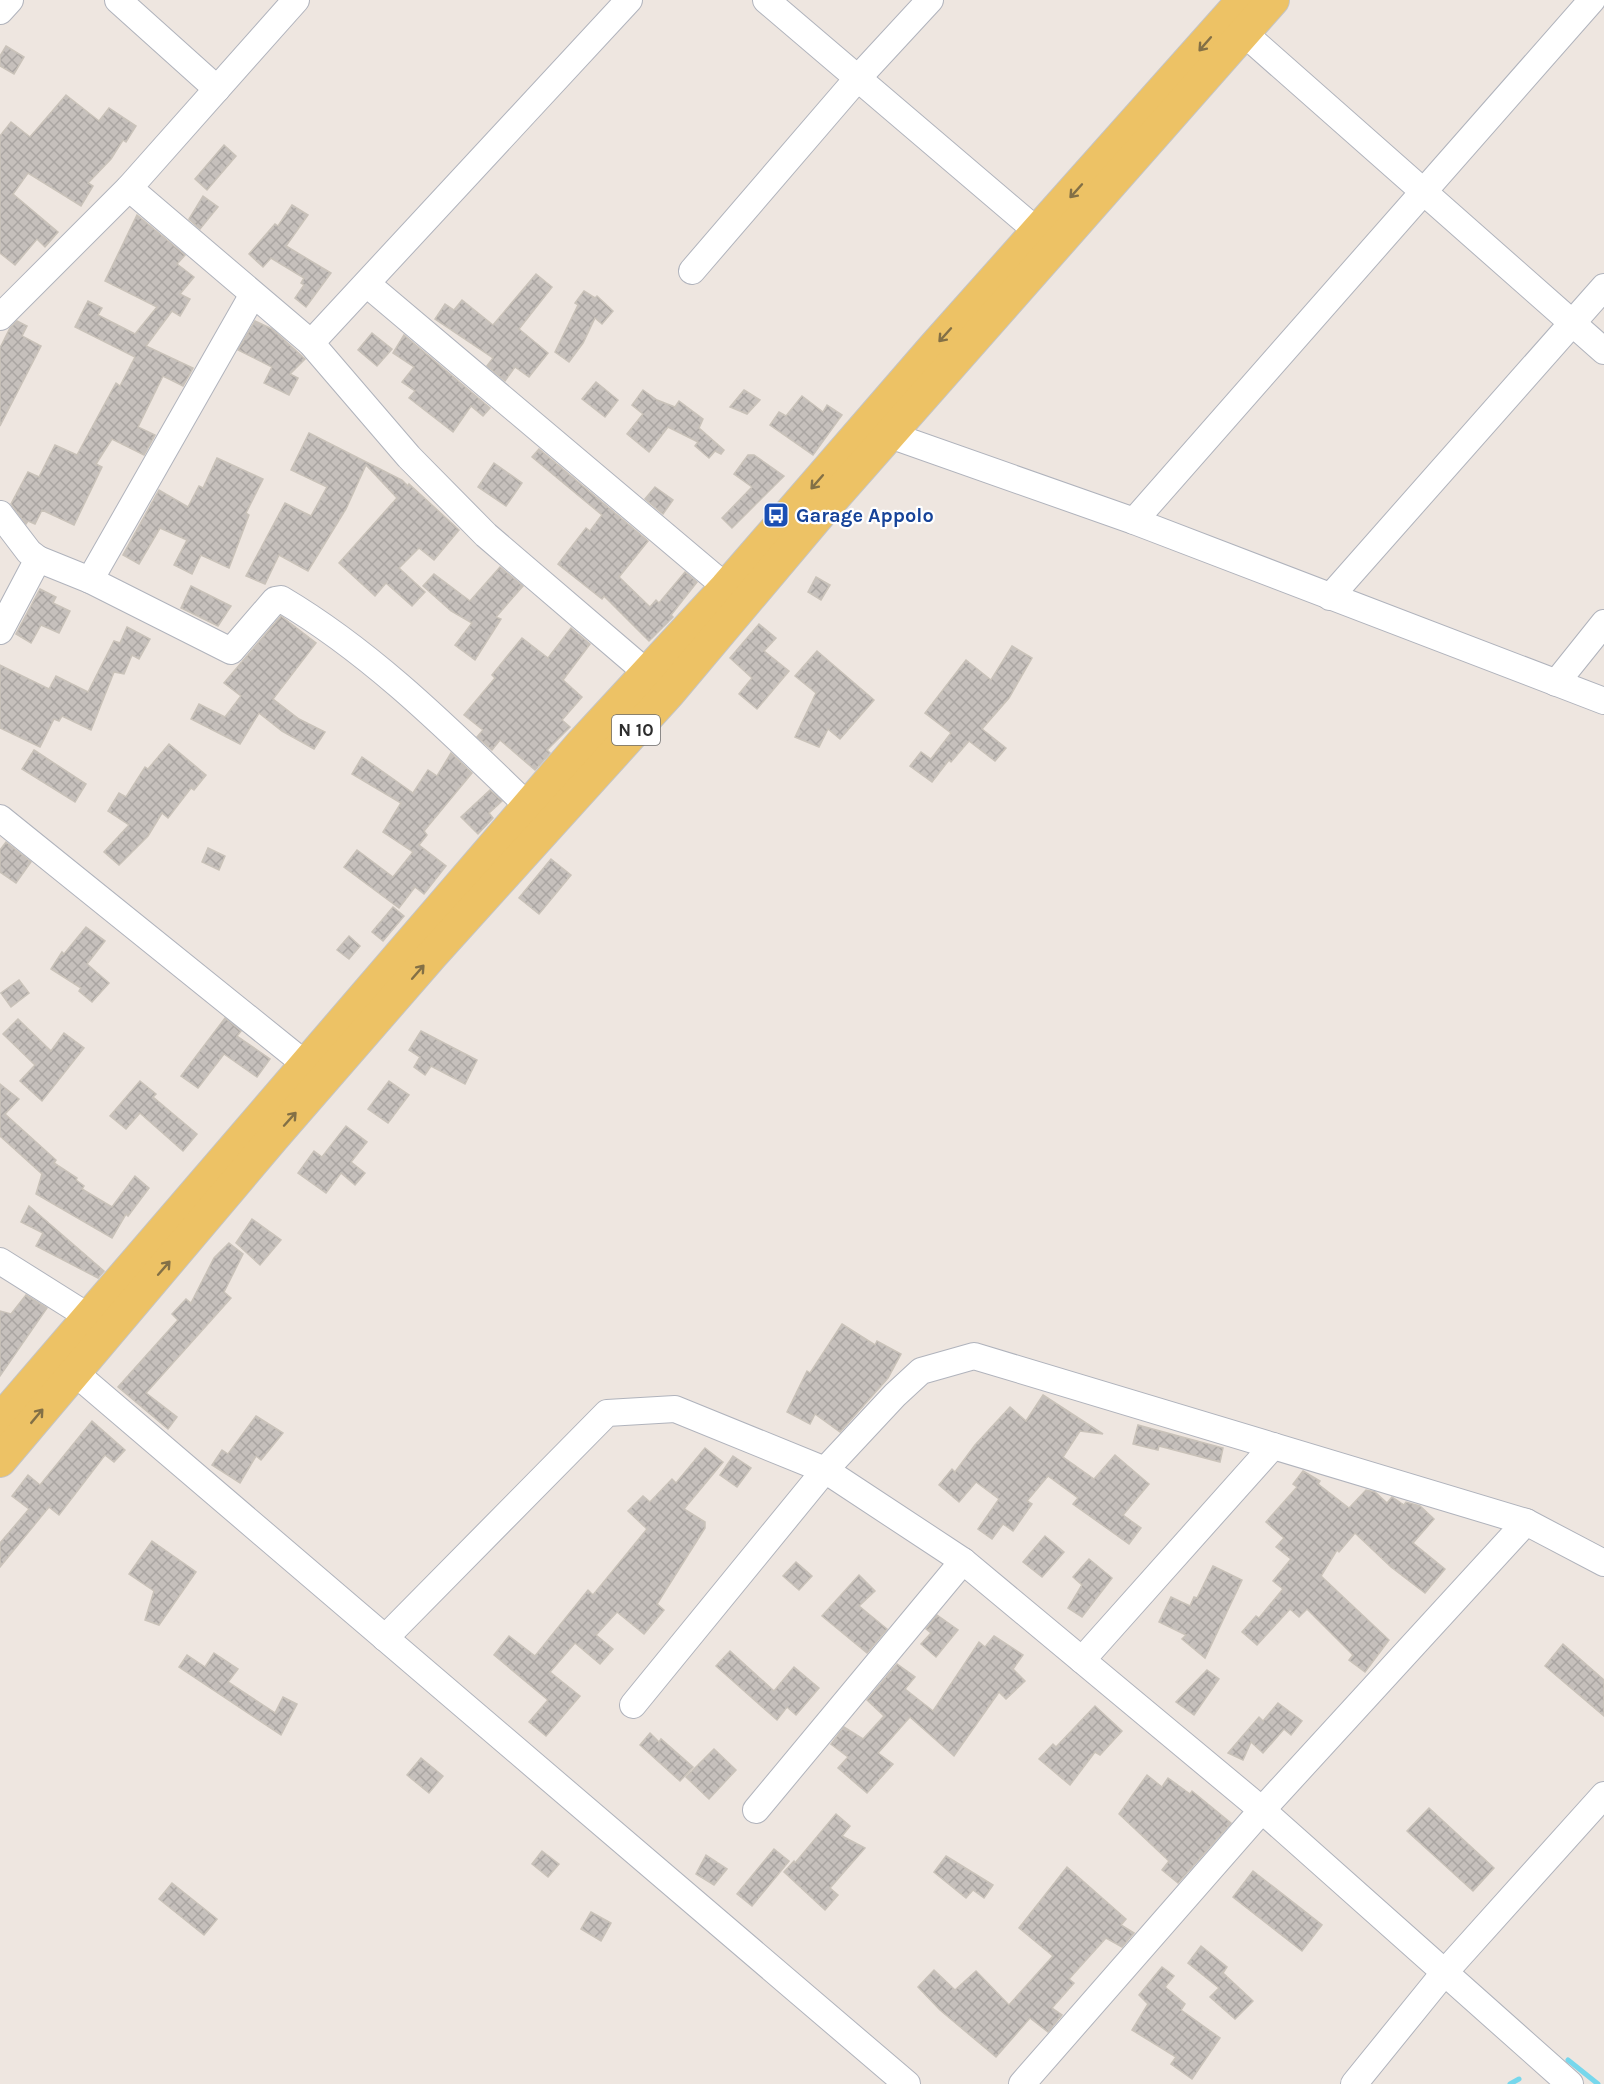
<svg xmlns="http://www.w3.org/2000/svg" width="1604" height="2084" font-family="Karla,sans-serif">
<defs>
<pattern id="building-cross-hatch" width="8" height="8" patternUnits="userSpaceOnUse" patternTransform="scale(1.5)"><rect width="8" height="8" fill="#c6c0bc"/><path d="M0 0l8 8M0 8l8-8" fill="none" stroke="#aaa5a2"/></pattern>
</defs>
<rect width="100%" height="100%" fill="#eee6e0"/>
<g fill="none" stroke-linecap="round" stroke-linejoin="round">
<g stroke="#76d7ec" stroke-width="5">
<polyline points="1568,2060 1598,2084"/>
<polyline points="1510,2084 1519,2079"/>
</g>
</g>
<g fill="url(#building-cross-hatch)" stroke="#c9c2b9" stroke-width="1.5">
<polygon points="6,46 24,57 14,74 0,66 0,56"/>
<polygon points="66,95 99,121 109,108 136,126 126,142 123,140 111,159 88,183 93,186 81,206 28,173 13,194 58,232 45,247 37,239 15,265 0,253 0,136 11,122 30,137"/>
<polygon points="224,145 236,156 207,190 195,179"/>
<polygon points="203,196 218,207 200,229 189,219"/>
<polygon points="292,205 308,215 286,246 331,273 306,307 295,298 304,285 301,283 304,278 271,258 263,267 249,254 275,224 278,226"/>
<polygon points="137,215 185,255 177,264 194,277 180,294 190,299 180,316 172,311 146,346 193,368 183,386 163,376 138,427 155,435 144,455 112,439 96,464 102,467 74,525 42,510 35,524 28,521 26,524 11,504 28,472 39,477 55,445 77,455 116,383 120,386 135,357 75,327 88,301 102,308 98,315 135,334 157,307 105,281"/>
<polygon points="536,274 552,287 519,329 548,353 529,377 515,367 505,381 487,366 493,358 435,319 445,304 454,310 462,300 493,325"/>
<polygon points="584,291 595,298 597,296 613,311 602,324 595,318 583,343 569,362 555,352 578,305 575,303"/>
<polygon points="17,321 27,326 22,336 41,346 0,426 0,348 10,328"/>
<polygon points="255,321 272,329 305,359 290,374 298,378 289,395 264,383 272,367 238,350"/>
<polygon points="372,333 392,349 377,366 358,350"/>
<polygon points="404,335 490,408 483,416 471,406 453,432 409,398 415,391 402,382 414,367 393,353"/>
<polygon points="596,382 618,400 605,417 582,399"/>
<polygon points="643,390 657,400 675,407 679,401 703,419 699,428 724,450 721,454 715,451 709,458 695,446 698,442 668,427 649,452 627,434 643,414 632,405"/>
<polygon points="744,390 760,400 747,414 730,407"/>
<polygon points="802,396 823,412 827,405 842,415 813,455 770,425 779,412 786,416"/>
<polygon points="309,433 402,480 408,486 409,484 459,530 434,560 419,548 399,568 425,592 412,606 386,583 375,596 339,563 397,498 366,465 346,509 308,571 279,555 265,584 246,576 285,503 311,516 327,487 291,470"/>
<polygon points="539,449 648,541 619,577 650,607 656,600 659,603 685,572 697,582 671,615 673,617 649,641 604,596 602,599 558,564 586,528 590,531 602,515 532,457"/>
<polygon points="748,455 754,455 784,476 732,528 722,518 752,487 734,474"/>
<polygon points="217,458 263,479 246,513 249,515 229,568 201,555 192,574 174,565 187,540 160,528 139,564 123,555 159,490 188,507 199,486 203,488"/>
<polygon points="494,463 522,483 506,506 478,487"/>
<polygon points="655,487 673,500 663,514 645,499"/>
<polygon points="500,567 523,586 496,617 501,619 475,660 455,645 472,623 451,611 423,586 434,574 470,601"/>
<polygon points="816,577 830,585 821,600 808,592"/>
<polygon points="191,586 231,606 218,626 181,608"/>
<polygon points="40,589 56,597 53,603 70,611 59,633 41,625 31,643 16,634"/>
<polygon points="281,616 316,643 273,699 299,719 325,732 314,749 282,731 259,713 240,744 191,719 199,704 225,717 241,696 224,683"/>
<polygon points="759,624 776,638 764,651 789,671 757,709 739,694 752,678 730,658"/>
<polygon points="127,627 150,639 139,659 132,655 124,674 114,672 91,730 62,716 59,721 54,719 40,747 0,728 0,665 49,689 56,676 88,692 114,641 120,643"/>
<polygon points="571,628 590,644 563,680 582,697 562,720 570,727 547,750 550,753 535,770 500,740 492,750 477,737 483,730 464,715 495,678 492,675 522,638 548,658"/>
<polygon points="1012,646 1032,658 1009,698 982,729 1006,748 995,761 969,741 951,762 949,760 932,782 910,766 921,752 931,759 951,733 925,713 966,660 991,680"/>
<polygon points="817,651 874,700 840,739 828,729 819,747 795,737 816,693 795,676"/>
<polygon points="169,744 206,775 194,790 191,788 168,818 162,813 148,836 119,865 104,852 129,825 108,811 119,793 126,797 145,767 148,769"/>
<polygon points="34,750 86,784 75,802 22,769"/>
<polygon points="451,753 472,773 424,831 427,835 419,845 446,866 424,894 415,887 399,908 344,867 357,850 393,877 413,852 383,832 401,803 352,774 362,757 413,793 428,770 437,776"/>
<polygon points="490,790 502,801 489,813 493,818 478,834 461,817"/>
<polygon points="6,842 31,862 16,883 0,872 0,850"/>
<polygon points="208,848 225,856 219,870 202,862"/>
<polygon points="551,859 571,875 539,914 519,898"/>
<polygon points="393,907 404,916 383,941 372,932"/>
<polygon points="86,927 105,941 87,964 109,983 92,1002 79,991 81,988 51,969 62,952 64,954"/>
<polygon points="349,936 360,946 349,959 337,950"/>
<polygon points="19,980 29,993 11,1007 1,993"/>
<polygon points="225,1018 241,1031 237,1036 270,1059 257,1077 224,1054 198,1088 181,1076"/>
<polygon points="18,1019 51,1051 64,1033 84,1048 42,1101 20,1081 35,1065 3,1034"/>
<polygon points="421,1031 477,1060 465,1084 431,1066 425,1075 414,1067 420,1057 409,1050"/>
<polygon points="140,1081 156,1094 153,1097 197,1134 183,1151 140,1113 126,1129 110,1116"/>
<polygon points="389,1081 409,1095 388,1123 368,1109"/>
<polygon points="0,1084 19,1099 5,1114 56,1160 54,1163 77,1178 76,1180 84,1186 82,1189 112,1207 135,1176 149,1188 128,1216 126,1214 112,1238 36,1194 42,1174 0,1136"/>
<polygon points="346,1126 367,1142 351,1162 365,1173 355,1185 341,1173 326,1193 298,1173 314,1151 322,1157"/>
<polygon points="29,1206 104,1271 98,1278 36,1246 43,1233 21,1222"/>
<polygon points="252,1219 281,1240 260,1265 236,1243"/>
<polygon points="229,1243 243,1254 224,1292 231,1298 146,1393 177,1417 168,1429 118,1387 178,1320 172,1314 186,1299 191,1303 214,1258"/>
<polygon points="26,1295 47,1308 0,1376 0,1311 11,1314"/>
<polygon points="842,1324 875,1345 877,1341 901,1354 888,1378 840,1432 815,1414 810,1424 787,1412 807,1371 810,1373"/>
<polygon points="1043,1395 1103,1434 1080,1431 1063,1457 1094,1479 1115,1455 1149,1484 1123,1515 1141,1528 1129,1544 1073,1504 1078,1498 1048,1476 1027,1501 1032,1504 1013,1531 1003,1524 992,1539 978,1529 999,1499 976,1482 959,1502 939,1485 952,1469 955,1472 975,1445 1010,1407 1026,1421"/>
<polygon points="256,1416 283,1433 261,1460 256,1456 240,1483 212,1465 222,1450 228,1454"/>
<polygon points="92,1421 125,1450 114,1462 105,1455 59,1515 49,1507 0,1567 0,1543 29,1509 12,1496 28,1475 40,1485"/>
<polygon points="1138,1425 1223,1448 1220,1462 1159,1446 1158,1450 1133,1444"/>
<polygon points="705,1448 723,1462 684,1509 705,1522 705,1528 657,1604 664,1610 644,1634 617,1612 596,1635 613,1649 600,1664 575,1643 550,1672 580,1696 546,1736 529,1722 548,1700 494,1655 509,1636 535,1656 588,1590 593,1595 647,1529 628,1511 643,1496 650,1502 672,1479 676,1483"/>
<polygon points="733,1456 751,1468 737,1487 720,1475"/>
<polygon points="1303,1471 1320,1481 1318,1484 1349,1508 1366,1490 1375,1492 1387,1503 1392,1497 1404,1505 1406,1502 1420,1506 1434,1519 1413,1543 1445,1569 1425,1593 1391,1567 1355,1533 1339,1552 1337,1550 1321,1576 1389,1640 1365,1672 1349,1660 1353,1655 1307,1609 1299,1617 1290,1609 1257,1645 1242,1632 1256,1616 1259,1618 1283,1589 1273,1581 1291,1559 1276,1547 1284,1538 1266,1522 1297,1487 1293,1484"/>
<polygon points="1045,1536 1064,1552 1042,1577 1023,1562"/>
<polygon points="152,1541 196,1572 159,1625 145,1620 154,1591 129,1574"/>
<polygon points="1089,1559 1112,1578 1082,1617 1068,1608 1082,1585 1073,1577"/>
<polygon points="796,1562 812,1576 799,1590 783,1576"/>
<polygon points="1213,1566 1242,1580 1205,1658 1182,1639 1186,1635 1159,1622 1171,1597 1190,1606 1194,1597 1197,1598"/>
<polygon points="859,1575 875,1591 859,1606 887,1629 867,1653 822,1616"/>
<polygon points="937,1615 958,1630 936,1657 921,1644 931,1633 926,1629"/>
<polygon points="994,1636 1023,1655 1013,1669 1025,1681 1006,1699 999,1692 954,1756 910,1717 878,1753 893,1764 867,1793 838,1768 848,1757 831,1744 844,1727 863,1739 884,1716 867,1700 897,1664 915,1677 905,1689 933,1711 979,1642 985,1647"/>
<polygon points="1563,1644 1604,1680 1604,1716 1545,1666"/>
<polygon points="730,1651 774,1691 794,1667 819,1688 796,1715 787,1707 777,1720 716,1666"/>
<polygon points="214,1653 238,1669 228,1682 275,1713 283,1697 297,1704 281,1735 179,1667 187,1655 205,1667"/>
<polygon points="1207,1670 1219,1679 1194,1715 1176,1702"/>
<polygon points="1278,1703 1302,1721 1291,1735 1284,1729 1263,1753 1251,1742 1243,1760 1228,1753 1259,1717 1263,1721"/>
<polygon points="1095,1706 1122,1731 1100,1755 1095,1752 1070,1785 1039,1759 1053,1744 1056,1747"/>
<polygon points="650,1733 659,1742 661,1739 693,1767 680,1781 640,1745"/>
<polygon points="714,1749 736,1770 709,1799 686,1777"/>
<polygon points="421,1758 443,1776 429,1793 407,1775"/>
<polygon points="1147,1775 1162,1787 1168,1778 1190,1794 1192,1791 1231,1823 1178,1883 1162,1870 1169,1861 1119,1814"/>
<polygon points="1429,1808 1494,1868 1473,1891 1407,1831"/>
<polygon points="836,1814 850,1826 842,1836 865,1848 830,1888 838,1895 825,1910 784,1872 794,1861 795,1863"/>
<polygon points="774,1849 789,1861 752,1906 737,1894"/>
<polygon points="542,1851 559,1864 548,1877 532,1864"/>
<polygon points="706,1855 727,1869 714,1885 696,1874"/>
<polygon points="946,1856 993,1885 984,1898 973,1890 966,1898 934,1872"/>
<polygon points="1067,1867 1126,1919 1121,1925 1134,1933 1122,1947 1106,1938 1087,1959 1069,1979 1074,1983 1052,2008 1062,2015 1048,2032 1030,2018 996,2057 940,2010 918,1987 934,1970 955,1990 976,1971 1009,2005 1053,1956 1019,1928"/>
<polygon points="1253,1871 1322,1925 1302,1951 1233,1897"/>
<polygon points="172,1883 217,1919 204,1935 159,1899"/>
<polygon points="591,1912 611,1923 601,1941 581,1929"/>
<polygon points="1201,1946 1227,1967 1223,1973 1253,2001 1235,2019 1210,1997 1219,1988 1188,1963"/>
<polygon points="1162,1967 1174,1976 1165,1987 1185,2004 1181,2010 1220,2038 1192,2079 1171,2064 1176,2057 1132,2030 1148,2004 1139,1995"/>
</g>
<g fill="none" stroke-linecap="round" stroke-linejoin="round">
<g stroke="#b0b3bc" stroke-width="28">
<g id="minor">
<polyline points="118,0 217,89"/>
<polyline points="766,0 1051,243"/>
<polyline points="0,11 10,0"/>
<polyline points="1229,20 1604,351"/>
<polyline points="129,188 311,343 409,457 486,535 660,684"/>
<polyline points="692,271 857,79 930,0"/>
<polyline points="367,284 726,587"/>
<path d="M252,296L90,580L231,651L275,600L281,599C374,654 451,732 528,806"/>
<polyline points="0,317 129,188 296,0"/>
<polyline points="311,343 629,0"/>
<polyline points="876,424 890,435 1134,521 1604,701"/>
<polyline points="0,514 29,552 38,559 0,631"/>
<polyline points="1134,521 1592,0"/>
<polyline points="38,559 90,580"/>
<polyline points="1330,597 1604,287"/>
<polyline points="1556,683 1604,623"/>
<polyline points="0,818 320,1076"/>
<polyline points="0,1261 89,1317"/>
<polyline points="60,1360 907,2084"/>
<polyline points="385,1638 607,1413 675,1409 825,1470 963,1561 1262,1810 1570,2084"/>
<polyline points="1082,1660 1273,1446"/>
<polyline points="633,1705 825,1470 895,1395 921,1371 974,1356 1526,1522"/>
<polyline points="756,1810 963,1561"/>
<polyline points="1022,2084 1262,1810 1526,1522 1604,1563"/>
<polyline points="1354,2084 1444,1973 1604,1795"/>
</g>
</g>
<g stroke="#c4c4c4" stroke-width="34">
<g id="major">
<polyline points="0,1420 582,743 726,587 934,347 1243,0"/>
<polyline points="0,1461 273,1138 432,955 669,693 824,509 1273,0"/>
</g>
</g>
<use href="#minor" stroke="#fff" stroke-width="26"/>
<use href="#major" stroke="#edc265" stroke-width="32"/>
</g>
<defs><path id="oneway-shaft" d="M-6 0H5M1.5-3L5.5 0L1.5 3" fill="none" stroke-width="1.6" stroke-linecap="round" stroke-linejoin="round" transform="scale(1.5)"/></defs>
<g stroke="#837046">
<use href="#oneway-shaft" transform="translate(1205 44) rotate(131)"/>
<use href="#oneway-shaft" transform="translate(1076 191) rotate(132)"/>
<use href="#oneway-shaft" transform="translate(945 335) rotate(132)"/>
<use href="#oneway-shaft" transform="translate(817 482) rotate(131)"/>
<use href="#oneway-shaft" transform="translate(418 972) rotate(-49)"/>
<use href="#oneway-shaft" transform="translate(290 1119) rotate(-48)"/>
<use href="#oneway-shaft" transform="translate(164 1268) rotate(-49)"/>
<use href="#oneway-shaft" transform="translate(37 1416) rotate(-50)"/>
</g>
<defs>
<g id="bus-square" transform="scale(1.35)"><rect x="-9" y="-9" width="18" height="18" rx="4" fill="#1a4fb4" stroke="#fff"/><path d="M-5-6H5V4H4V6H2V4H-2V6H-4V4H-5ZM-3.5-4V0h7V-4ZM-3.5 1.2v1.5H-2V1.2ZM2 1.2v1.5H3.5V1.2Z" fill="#fff"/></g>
</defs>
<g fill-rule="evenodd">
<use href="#bus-square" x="776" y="515"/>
</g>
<g text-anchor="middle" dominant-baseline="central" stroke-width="4.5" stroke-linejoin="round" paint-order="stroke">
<rect fill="#fff" stroke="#6c6c6c" stroke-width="1.5" x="612" y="715" width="48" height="30" rx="4.5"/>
<g font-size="18" font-weight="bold" fill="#2d2d2d">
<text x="636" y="730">N 10</text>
</g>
<g font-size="20" font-weight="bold" fill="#164399" stroke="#fff" text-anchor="start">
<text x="796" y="515">Garage Appolo</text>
</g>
</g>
</svg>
